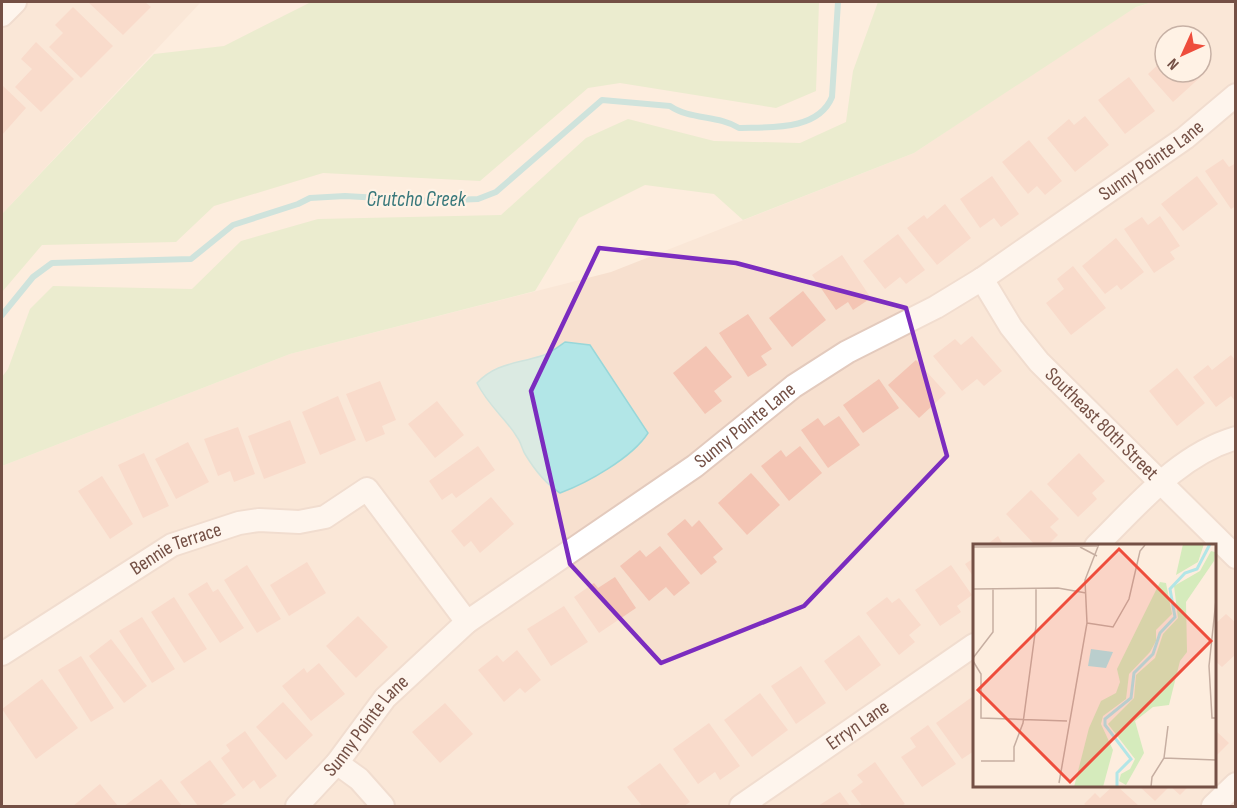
<svg xmlns="http://www.w3.org/2000/svg" width="1237" height="808" font-family="'Sofia Sans Condensed',sans-serif">
<rect width="100%" height="100%" fill="#fdedde"/>
<g fill="#f7e0cf" fill-rule="evenodd">
<polygon points="2,2 201,2 2,214"/>
<path d="M1153,2H1235V806H2V466L290,354L611,272L914,153L1128,10ZM1165,36H1201V72H1165ZM974,546H1214V786H974Z"/>
</g>
<g fill="#d5ebbc">
<polygon points="311,2 819,2 816,91 776,108 620,83 588,88 480,181 323,173 214,206 176,242 42,245 2,292 2,214 154,54 224,46"/>
<polygon points="878,2 1153,2 1136,7 914,153 743,220 714,194 645,185 579,218 535,291 290,354 2,466 2,377 8,369 30,309 53,286 192,289 241,241 318,219 501,215 586,138 628,119 714,141 800,143 846,122 853,71"/>
</g>
<path fill="#b2e6e7" stroke="#98d7d9" stroke-width="1.5" d="M565,342L590,345L648,433C632,458 587,483 560,493C546,484 534,469 525,454C522,449 521,442 517,437C505,417 489,407 477,383C496,363 516,364 541,356C549,354 558,347 565,342Z"/>
<g fill="none" stroke-linecap="round" stroke-linejoin="round">
<path stroke="#98d7d9" stroke-width="6" d="M2,315L33,277L52,263L191,259L233,225L298,204L310,198L345,196L432,201L478,199L496,192L602,100L670,106C690,120 718,115 739,128C770,127 818,131 832,97L838,2"/>
</g>
<g fill="#f4c5b4">
<polygon points="88,2 145,2 151,7 123,35"/>
<polygon points="73,7 113,46 81,78 49,47 63,33 55,25"/>
<polygon points="36,42 74,79 41,112 15,87 32,69 21,59"/>
<polygon points="1164,59 1165,72 1201,72 1201,68 1205,73 1173,102 1148,74"/>
<polygon points="1129,77 1155,111 1125,134 1098,100"/>
<polygon points="2,85 26,108 2,135"/>
<polygon points="1085,116 1109,145 1075,172 1047,138 1069,119 1074,125"/>
<polygon points="1029,140 1062,181 1045,195 1037,186 1028,194 1002,162"/>
<polygon points="1223,159 1229,167 1236,163 1236,206 1231,209 1205,171"/>
<polygon points="992,176 1019,214 1001,227 994,218 980,228 960,199"/>
<polygon points="1197,176 1218,204 1183,231 1161,204"/>
<polygon points="945,204 971,238 937,265 907,228 924,215 927,219"/>
<polygon points="1160,216 1180,246 1170,252 1175,259 1154,273 1124,229 1142,217 1148,225"/>
<polygon points="898,234 925,270 906,284 900,277 885,289 863,261"/>
<polygon points="1116,238 1144,272 1121,290 1117,285 1105,294 1082,266"/>
<polygon points="842,255 871,298 853,310 848,302 836,310 812,275"/>
<polygon points="1073,266 1106,308 1071,335 1046,303 1064,289 1057,279"/>
<polygon points="803,291 826,320 792,347 769,318"/>
<polygon points="748,314 772,349 761,356 767,365 748,377 719,333"/>
<polygon points="972,336 1002,371 984,386 977,379 962,391 933,356 955,339 961,345"/>
<polygon points="706,346 732,377 714,391 722,401 705,414 673,373"/>
<polygon points="1231,355 1236,361 1236,402 1231,396 1216,407 1193,377 1208,365 1212,370"/>
<polygon points="916,360 946,393 919,418 888,385"/>
<polygon points="1177,368 1205,403 1177,426 1149,391"/>
<polygon points="879,379 899,408 863,433 843,405"/>
<polygon points="380,381 396,420 382,426 385,434 366,442 346,394"/>
<polygon points="338,396 356,440 320,455 302,412"/>
<polygon points="437,401 464,435 435,458 408,424"/>
<polygon points="839,416 860,445 828,468 801,430 818,418 824,426"/>
<polygon points="290,420 306,463 264,479 248,436"/>
<polygon points="238,427 255,474 234,482 230,471 218,476 204,439"/>
<polygon points="188,442 209,482 176,499 155,459"/>
<polygon points="478,446 495,470 456,498 452,493 442,500 429,481"/>
<polygon points="800,446 822,473 789,501 761,466 781,450 786,457"/>
<polygon points="144,453 169,506 143,518 118,465"/>
<polygon points="1079,453 1105,481 1092,493 1097,499 1078,517 1047,484"/>
<polygon points="751,473 780,505 747,535 718,503"/>
<polygon points="102,476 133,524 110,539 78,491"/>
<polygon points="1031,490 1059,519 1050,527 1058,535 1047,546 1036,546 1006,514"/>
<polygon points="491,497 514,524 480,553 471,541 464,547 451,531"/>
<polygon points="685,519 692,527 699,520 723,549 713,557 717,562 701,575 667,534"/>
<polygon points="998,536 1004,546 985,546"/>
<polygon points="660,546 690,583 674,596 666,587 649,601 620,566 640,550 646,557"/>
<polygon points="974,558 974,578 965,564"/>
<polygon points="307,562 326,593 289,616 270,585"/>
<polygon points="247,565 281,619 257,633 224,580"/>
<polygon points="951,565 972,595 957,606 961,612 940,626 915,590"/>
<polygon points="615,577 636,608 599,633 574,597 594,583 598,588"/>
<polygon points="207,582 213,592 218,589 244,628 220,643 188,594"/>
<polygon points="174,597 207,649 184,663 151,612"/>
<polygon points="887,597 892,603 899,598 921,625 909,635 915,642 899,655 866,613"/>
<polygon points="564,606 588,642 551,666 527,629"/>
<polygon points="1226,614 1236,623 1236,654 1222,667 1214,660 1214,625"/>
<polygon points="358,616 388,647 356,678 326,646"/>
<polygon points="142,617 175,669 152,683 119,631"/>
<polygon points="859,635 881,665 846,691 824,661"/>
<polygon points="111,639 147,686 124,703 89,656"/>
<polygon points="517,650 541,680 525,693 520,688 504,702 478,670 497,655 503,662"/>
<polygon points="81,656 114,708 91,722 58,670"/>
<polygon points="319,663 345,694 311,721 282,686 304,668 307,673"/>
<polygon points="801,666 826,703 796,724 771,686"/>
<polygon points="42,679 78,728 36,759 2,709"/>
<polygon points="760,693 788,730 752,757 724,720"/>
<polygon points="972,697 974,751 962,759 936,723"/>
<polygon points="283,702 313,735 286,760 256,727"/>
<polygon points="445,703 473,734 440,763 412,732"/>
<polygon points="709,723 740,766 720,780 715,772 698,784 673,749"/>
<polygon points="928,725 956,764 922,787 901,757 916,747 910,738"/>
<polygon points="1214,729 1229,743 1214,758"/>
<polygon points="245,731 277,776 260,789 254,780 243,789 221,758 230,751 226,745"/>
<polygon points="210,760 236,795 220,806 198,806 180,782"/>
<polygon points="875,762 905,804 901,806 862,806 851,791 863,782 857,775"/>
<polygon points="660,763 690,802 684,806 642,806 627,787"/>
<polygon points="161,779 182,806 124,806"/>
<polygon points="100,784 118,806 73,806"/>
<polygon points="1113,786 1117,786 1139,806 1087,806 1084,804 1095,793 1100,798"/>
<polygon points="1139,786 1170,786 1155,801"/>
<polygon points="1170,786 1189,786 1180,795"/>
<polygon points="840,792 850,806 818,806"/>
</g>
<g fill="none" stroke-linecap="round" stroke-linejoin="round">
<g stroke="#e3cabd" stroke-width="26">
<g id="minor">
<polyline points="2,15 15,2"/>
<path id="s1" d="M982,279L1011,327L1039,362L1236,557"/>
<path d="M1096,546C1138,505 1178,455 1236,438"/>
<path id="s2" d="M2,654L172,545L239,523L259,520L299,522L325,517L367,489L467,622"/>
<polyline points="337,763 359,779 383,806"/>
<path id="s3" d="M297,806L337,763L385,698L467,622L695,466L794,386L847,352L936,307L982,279L1185,138L1236,95"/>
<path id="s4" d="M741,806L974,645"/>
<polyline points="1213,806 1236,784"/>
</g>
</g>
<use href="#minor" stroke="#fff" stroke-width="22"/>
</g>
<path d="M0 0H1237V808H0ZM599,248L736,263L906,308L947,456L804,606L661,663L570,564L531,391Z" fill="#fdedde" fill-opacity=".55" fill-rule="evenodd"/>
<path fill="none" stroke="#7b2cbf" stroke-width="4.5" stroke-linejoin="round" d="M599,248L736,263L906,308L947,456L804,606L661,663L570,564L531,391Z"/>
<g text-anchor="middle" dominant-baseline="central" stroke-width="4.5" stroke-linejoin="round" paint-order="stroke">
<g font-size="20" fill="#745045" stroke="#fff2e5">
<text stroke="none"><textPath href="#s3" startOffset="1078">Sunny Pointe Lane</textPath></text>
<text stroke="none"><textPath href="#s1" startOffset="189">Southeast 80th Street</textPath></text>
<text stroke="none"><textPath href="#s3" startOffset="592">Sunny Pointe Lane</textPath></text>
<text stroke="none"><textPath href="#s2" startOffset="204">Bennie Terrace</textPath></text>
<text stroke="none"><textPath href="#s4" startOffset="142">Erryn Lane</textPath></text>
<text stroke="none"><textPath href="#s3" startOffset="106">Sunny Pointe Lane</textPath></text>
</g>
<g font-size="21" font-style="italic" fill="#39787b" stroke="#fff2e5">
<text x="416" y="199">Crutcho Creek</text>
</g>
</g>
<g transform="translate(973 544)">
<rect width="243" height="243" fill="#fdedde"/>
<path d="M210,0H231L225,18L203,31ZM238,7L242,8L241,17L213,58L214,108L207,117L196,161L180,163L162,177L171,209L153,241L146,237L148,230L157,225L162,215L135,180L161,154L163,131L182,114L190,90L205,74L201,42L227,27ZM187,38L193,39L199,70L183,86V97L177,108L156,130L153,155L130,172L128,180L140,206L130,243H101L116,184L128,157L143,149L147,138L144,125Z" fill="#d5ebbc"/>
<path d="M118,105L140,108L133,124L115,122Z" fill="#b2e6e7"/>
<path fill="none" stroke="#b2e6e7" stroke-width="3" d="M144,243V229L158,215L132,181V175L158,154L161,129L180,110L187,89L202,73L197,45L212,29L224,25L237,0"/>
<path fill="none" stroke="#c6aea1" stroke-width="1.5" d="M0,3L126,2M107,3L124,12M0,45L85,44L113,49M243,56L236,122L239,174H243M114,79L140,83L156,55L167,7L172,1M0,114L20,88V45M0,117L8,130V174L94,177M191,214L243,216M8,217H41V203L50,179L63,82V45M86,239L114,79L112,36L126,0M178,243L179,233L191,214L195,182"/>
<path fill="#ee4d3c" fill-opacity="0.15" stroke="#ee4d3c" stroke-width="3" d="M146,5L238,97L97,238L5,146Z"/>
<rect width="243" height="243" fill="none" stroke="#745045" stroke-width="3"/>
</g>
<rect width="1237" height="808" fill="none" stroke="#745045" stroke-width="6"/>
<g transform="translate(1183 54) rotate(225)"><circle r="28" fill="#fff2e5" stroke="#c7b1a5" stroke-width="1.5"/>
<path d="M0-4.5L10 22L0 15L-10 22Z" fill="#ee4d3c"/>
<text y="-9" font-size="16" font-weight="bold" text-anchor="middle" fill="#745045">N</text>
</g>
</svg>
